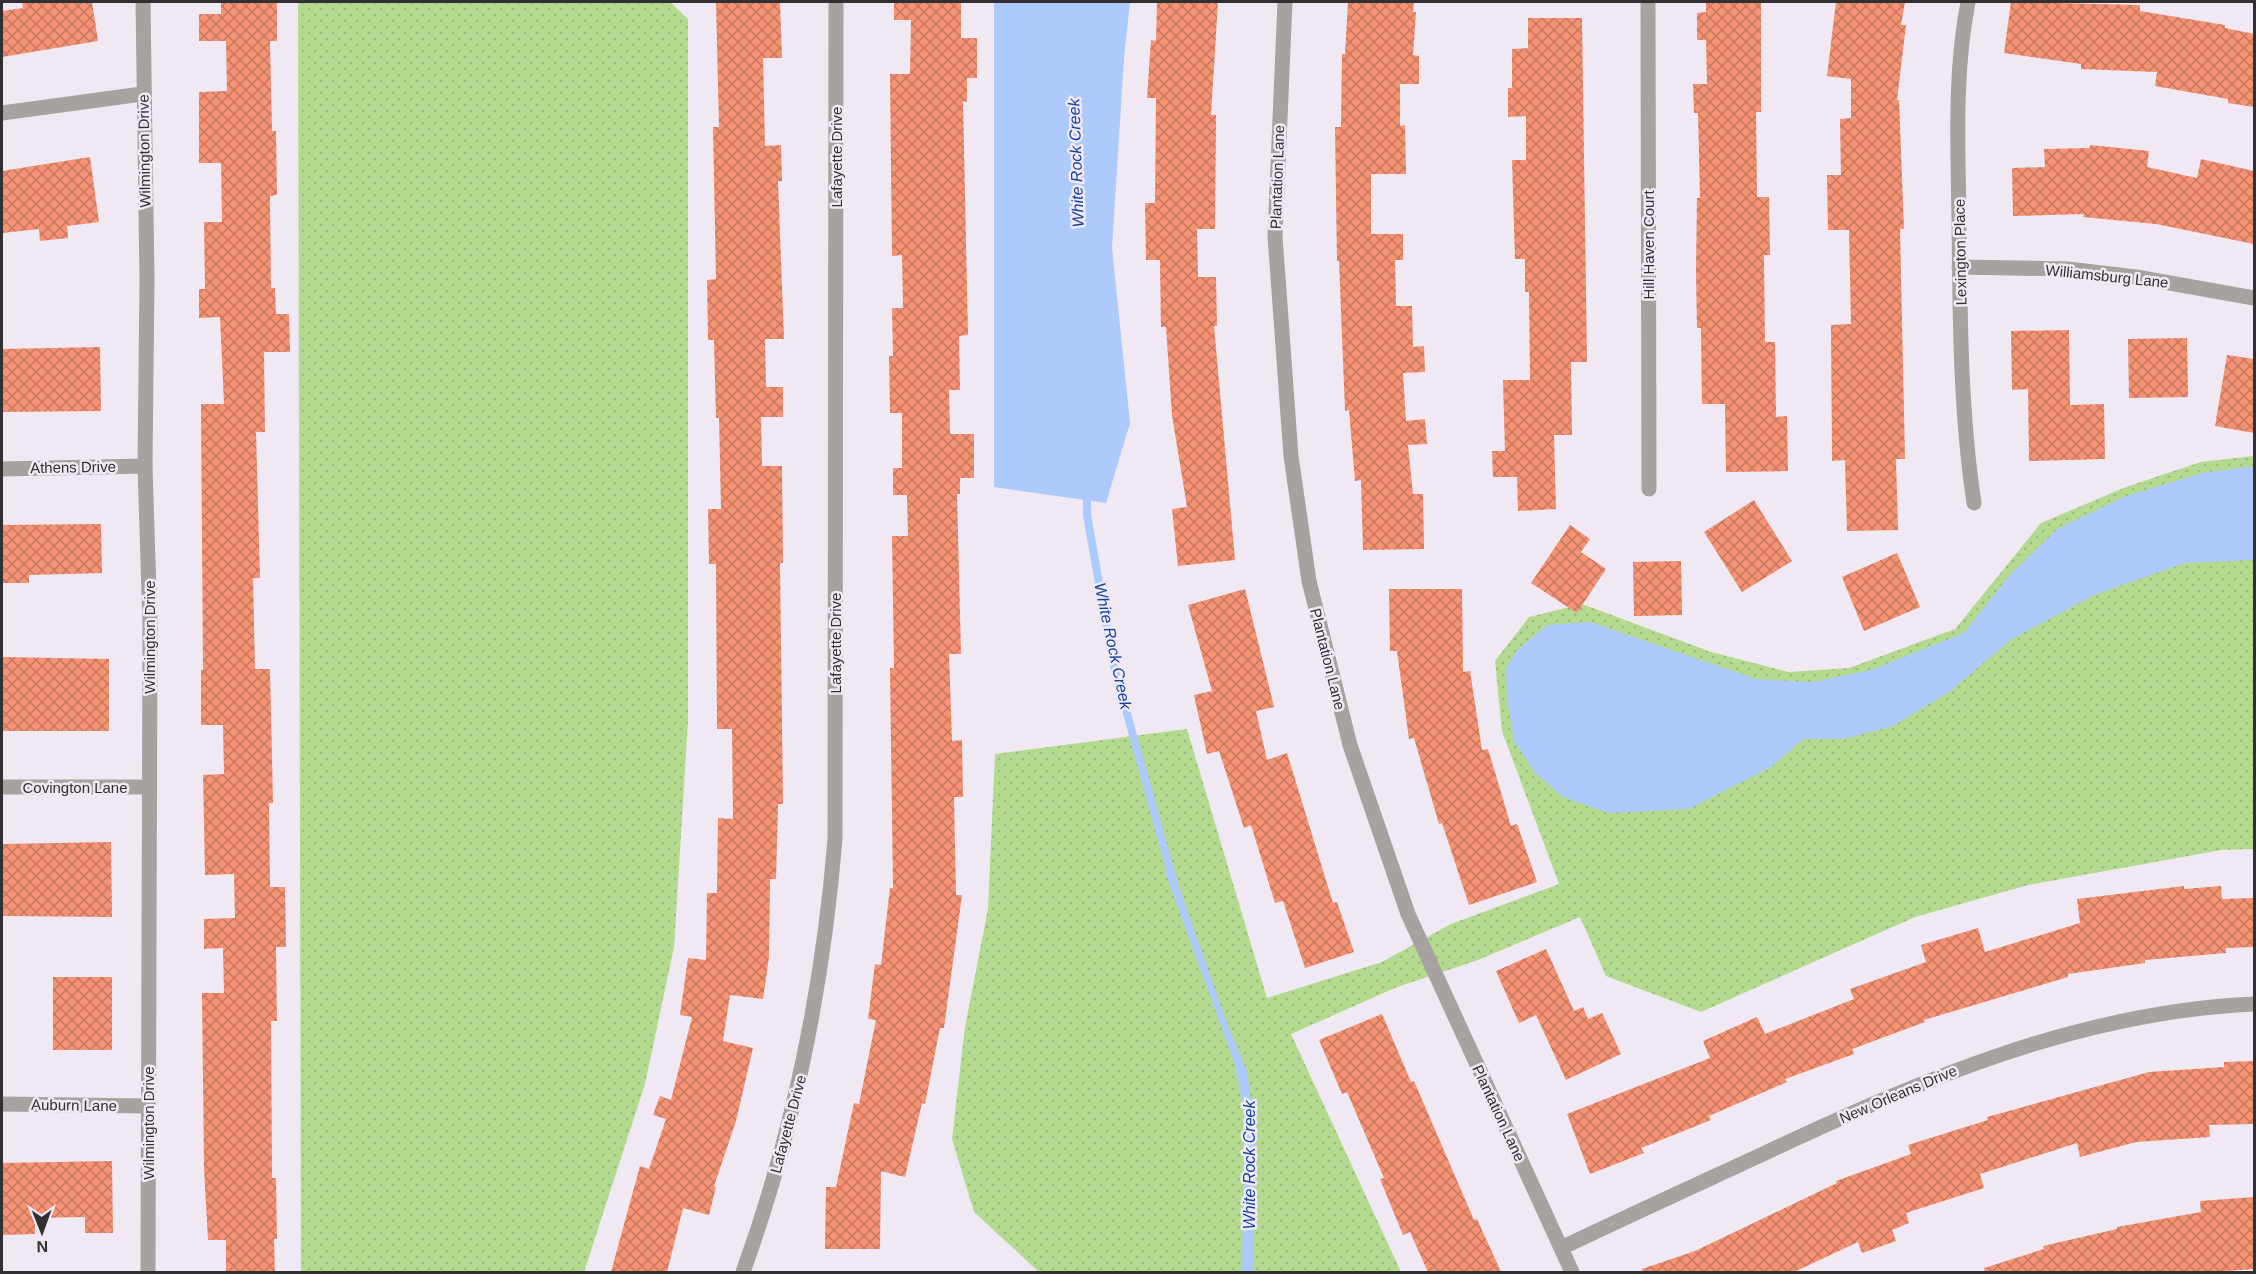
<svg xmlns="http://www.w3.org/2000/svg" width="2256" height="1274" font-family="Arial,sans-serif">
<defs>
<pattern id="grass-dots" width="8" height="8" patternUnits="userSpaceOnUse" patternTransform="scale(1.5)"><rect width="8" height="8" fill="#b3da8f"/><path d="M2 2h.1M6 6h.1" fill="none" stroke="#9abb7c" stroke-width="1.8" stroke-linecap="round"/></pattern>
<pattern id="building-cross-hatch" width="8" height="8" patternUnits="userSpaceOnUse" patternTransform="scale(1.5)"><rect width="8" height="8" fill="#f49273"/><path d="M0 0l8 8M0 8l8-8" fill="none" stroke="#c6785f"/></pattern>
</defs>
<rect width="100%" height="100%" fill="#f0e8f2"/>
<g fill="url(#grass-dots)">
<polygon points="298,2 670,2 688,19 688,720 674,947 645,1084 584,1272 301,1272"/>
<polygon points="2254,456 2254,849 2221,850 2028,885 1915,917 1701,1012 1606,976 1580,917 1478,960 1397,987 1291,1034 1401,1272 1039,1272 974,1212 952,1139 965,1027 988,909 995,754 1187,729 1267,998 1382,962 1451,924 1559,884 1502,731 1495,661 1529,617 1582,604 1711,652 1789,672 1849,668 1955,629 2041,523 2126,487 2201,462"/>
</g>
<g fill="#accafb">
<polygon points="994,2 1130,2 1124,58 1112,248 1130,423 1106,503 994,487"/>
<polygon points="2254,466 2254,560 2185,563 2096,594 2012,639 1949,692 1893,726 1843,739 1803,739 1771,767 1689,809 1608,813 1563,797 1535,773 1514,741 1507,699 1506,668 1517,650 1547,625 1590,622 1756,679 1812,682 1871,670 1964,633 2009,576 2057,529 2126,496 2202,473"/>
<polygon points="1173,869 1225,1018 1247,1071 1255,1129 1253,1272 1242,1272 1244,1110 1234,1062 1165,872"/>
</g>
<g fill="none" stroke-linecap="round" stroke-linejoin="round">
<polyline stroke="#accafb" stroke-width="8" points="1087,491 1087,515 1113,663 1173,880"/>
</g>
<g fill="url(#building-cross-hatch)">
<polygon points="22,2 92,2 98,41 2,57 2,11 23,8"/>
<polygon points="221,2 277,2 277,41 270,41 272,131 276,131 277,195 270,196 271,288 275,288 276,314 289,314 290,352 264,352 265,432 256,432 260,578 253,578 255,669 270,669 273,803 269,803 270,887 285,887 286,947 276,947 277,1021 271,1021 272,1178 276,1178 277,1239 274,1239 275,1272 226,1272 226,1240 208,1240 204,1169 202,993 224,993 223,948 204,949 204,919 235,918 234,874 205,875 203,775 224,774 223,725 201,725 201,670 203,670 201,404 224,404 220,317 199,318 199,289 205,289 204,222 222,222 221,163 199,163 199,92 227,91 226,41 199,41 199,14 221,14"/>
<polygon points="716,2 780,2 782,58 763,58 765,146 781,145 782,181 778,181 784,339 765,339 766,387 783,387 783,417 761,417 762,466 782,466 783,563 780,563 783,804 778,804 776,879 770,879 769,957 763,999 730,995 723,1041 753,1048 736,1121 714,1186 716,1187 709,1215 683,1208 667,1272 611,1272 640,1166 649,1169 666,1119 653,1115 660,1096 671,1100 692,1017 680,1015 688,958 706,960 707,893 717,893 718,818 733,819 732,729 717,729 716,564 709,564 708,509 721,509 719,418 716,418 714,340 708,340 707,280 716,279 713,127 719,127"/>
<polygon points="894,2 961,2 961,38 977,38 977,78 967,78 967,102 963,101 968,335 959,336 960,390 949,390 950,434 974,434 974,478 960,478 960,494 957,494 961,654 949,654 952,741 962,740 963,797 954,797 956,895 962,895 944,1028 940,1028 925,1104 922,1103 905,1177 881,1171 880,1249 825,1249 826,1187 836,1187 854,1103 859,1104 876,1020 868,1019 875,964 881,965 890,888 893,888 890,668 894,668 892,536 908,536 907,495 893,495 893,468 902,468 902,413 890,413 889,356 893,356 892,308 903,308 902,255 892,256 890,74 910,74 911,20 894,20"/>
<polygon points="1157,2 1218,2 1211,115 1216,115 1215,229 1197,229 1198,277 1216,277 1217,326 1214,326 1235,560 1178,566 1172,509 1187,507 1172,415 1166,327 1161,327 1160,260 1146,260 1145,203 1155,203 1156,98 1147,98 1151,40 1156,41"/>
<polygon points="1348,2 1414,2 1413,12 1416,12 1413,55 1419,56 1419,84 1400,84 1400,126 1405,125 1406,174 1371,174 1371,234 1403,234 1403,260 1395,260 1396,306 1412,306 1413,347 1424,346 1425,372 1403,373 1406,421 1425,419 1427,444 1408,445 1413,494 1423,494 1424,549 1363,550 1361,480 1355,481 1349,410 1345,411 1339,261 1337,261 1335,127 1341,127 1342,54 1345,54"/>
<polygon points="1706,2 1761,2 1761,112 1756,112 1757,197 1769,197 1770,255 1764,255 1765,342 1775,342 1776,417 1787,416 1788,471 1726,472 1725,404 1702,404 1701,328 1697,328 1696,272 1697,198 1700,198 1698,113 1694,113 1693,84 1707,84 1706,40 1697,40 1697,13 1706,12"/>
<polygon points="1836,2 1905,2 1901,25 1906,25 1897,100 1899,100 1904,229 1900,229 1905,459 1896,459 1898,530 1847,531 1845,460 1832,461 1831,325 1851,324 1849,230 1828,230 1827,175 1841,175 1840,119 1851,118 1851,79 1827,76"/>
<polygon points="2011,2 2140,5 2140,11 2225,25 2225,28 2254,34 2254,107 2228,103 2228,99 2155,86 2157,72 2081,69 2081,64 2004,53"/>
<polygon points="1528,18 1582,18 1587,362 1571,362 1572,435 1554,435 1556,509 1518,511 1517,477 1493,477 1492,451 1505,451 1503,380 1530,380 1529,292 1525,292 1525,259 1515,259 1512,160 1526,160 1526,116 1508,117 1508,88 1512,88 1512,49 1528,48"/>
<polygon points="2090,145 2149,151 2147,167 2197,178 2201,159 2254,171 2254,244 2156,224 2083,217 2084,214 2013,216 2012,168 2045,167 2044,149 2090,148"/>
<polygon points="90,157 99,222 67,226 68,238 40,241 39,229 2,233 2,171"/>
<polygon points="2069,330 2070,405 2104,404 2105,459 2029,461 2028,389 2012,390 2011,331"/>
<polygon points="2187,338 2188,397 2129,398 2128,339"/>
<polygon points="100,347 101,411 2,412 2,349"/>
<polygon points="2227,355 2254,359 2254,433 2215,426"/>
<polygon points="1754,500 1792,561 1742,592 1704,532"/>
<polygon points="101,524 102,573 29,575 29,583 2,583 2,525"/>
<polygon points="1570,525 1590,539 1581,552 1606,569 1577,613 1531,583"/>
<polygon points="1897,553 1920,607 1864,631 1842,577"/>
<polygon points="1681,561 1682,615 1634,616 1633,562"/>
<polygon points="1245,589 1274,707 1256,711 1267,760 1287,753 1333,903 1337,902 1354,952 1305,968 1283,901 1275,903 1251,825 1244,828 1219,751 1207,754 1194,695 1212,691 1188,605"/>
<polygon points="1389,589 1462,589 1463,672 1470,671 1482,750 1488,749 1511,826 1517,824 1537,882 1469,905 1442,823 1439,824 1414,738 1409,739 1397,651 1390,651"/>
<polygon points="2,657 109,659 109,731 2,731"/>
<polygon points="111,842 112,917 3,916 2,844"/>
<polygon points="2184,886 2184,889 2221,886 2222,899 2254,898 2254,947 2226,948 2226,953 2145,960 2145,963 2068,974 2068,977 1924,1020 1925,1022 1852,1049 1854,1054 1785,1079 1787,1082 1709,1116 1711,1120 1641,1148 1644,1153 1590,1174 1567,1114 1710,1058 1703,1041 1757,1017 1765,1034 1854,999 1850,989 1926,962 1921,945 1978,928 1985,952 2080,923 2077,899"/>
<polygon points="1546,949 1574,1011 1583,1007 1588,1019 1602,1013 1621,1054 1566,1080 1536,1015 1519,1023 1496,971"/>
<rect x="53" y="977" width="59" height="73"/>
<polygon points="1382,1014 1411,1082 1414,1081 1474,1220 1477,1219 1501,1272 1428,1272 1410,1232 1403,1235 1380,1179 1384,1178 1347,1092 1342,1094 1319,1040"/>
<polygon points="2254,1061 2254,1124 2209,1125 2210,1137 2136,1142 2080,1157 2077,1143 1980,1174 1984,1188 1906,1213 1909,1223 1892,1230 1896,1241 1862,1253 1858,1242 1794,1272 1643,1272 1642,1269 1695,1251 1837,1183 1836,1181 1911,1154 1908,1145 1988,1120 1987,1117 2149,1072 2224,1067 2224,1062"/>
<polygon points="112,1161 113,1233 85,1233 85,1217 35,1218 35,1234 2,1235 2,1163"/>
<polygon points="2254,1197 2254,1269 2210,1272 1985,1272 1984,1268 2044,1249 2043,1246 2117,1229 2117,1227 2201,1212 2200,1201"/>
</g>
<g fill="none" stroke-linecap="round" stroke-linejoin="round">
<g stroke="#a7a1a0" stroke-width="15">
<polyline points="143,2 147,280 145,466 150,624 148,1272"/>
<polyline points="1285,2 1275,236 1291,456 1309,581 1350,745 1408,914 1572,1272"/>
<polyline points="1648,2 1649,489"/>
<path d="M1968,2C1954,74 1958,147 1959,220C1960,314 1960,410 1974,503"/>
<polyline points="2,113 142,94"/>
<polyline points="1959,267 2068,269 2136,277 2254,298"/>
<polyline points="2,469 145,466"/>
<polyline points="2,787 148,787"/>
<polyline points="2,1104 147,1106"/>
<path d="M1561,1248C1628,1216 1696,1185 1763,1154C1921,1080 2078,1012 2254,1004"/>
<path d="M743,1272C794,1131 823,988 835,839L836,2"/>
</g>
</g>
<g text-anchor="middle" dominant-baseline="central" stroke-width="5" stroke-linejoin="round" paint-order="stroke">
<g font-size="15" fill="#322f33" stroke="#f0e8f2">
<text transform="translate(144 151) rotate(-91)">Wilmington Drive</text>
<text transform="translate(836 157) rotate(-90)">Lafayette Drive</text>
<text transform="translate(1277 177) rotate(-88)">Plantation Lane</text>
<text transform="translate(1648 245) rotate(-90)">Hill Haven Court</text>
<text transform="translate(1960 252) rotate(-91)">Lexington Place</text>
<text transform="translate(2107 276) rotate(6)">Williamsburg Lane</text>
<text transform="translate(73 467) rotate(-1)">Athens Drive</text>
<text transform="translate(149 637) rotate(-90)">Wilmington Drive</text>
<text transform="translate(835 643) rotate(-90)">Lafayette Drive</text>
<text transform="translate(1328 659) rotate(76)">Plantation Lane</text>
<text x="75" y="787">Covington Lane</text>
<text transform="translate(1898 1094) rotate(-23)">New Orleans Drive</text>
<text transform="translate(74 1105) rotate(1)">Auburn Lane</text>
<text transform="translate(1499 1113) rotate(65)">Plantation Lane</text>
<text transform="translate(148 1123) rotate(-90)">Wilmington Drive</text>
<text transform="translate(788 1124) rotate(-75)">Lafayette Drive</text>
</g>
<g font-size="16" font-style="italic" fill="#0f439e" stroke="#f0e8f2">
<text transform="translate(1076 163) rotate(-92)">White Rock Creek</text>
<text transform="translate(1113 646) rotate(78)">White Rock Creek</text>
<text transform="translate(1249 1165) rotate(-90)">White Rock Creek</text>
</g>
</g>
<rect width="2256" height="1274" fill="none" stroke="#322f33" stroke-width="6"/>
<g transform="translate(42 1232) rotate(179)" stroke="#f0e8f2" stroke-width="4.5" paint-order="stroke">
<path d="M0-4.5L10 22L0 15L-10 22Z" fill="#322f33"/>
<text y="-9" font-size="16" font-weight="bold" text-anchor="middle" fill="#322f33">N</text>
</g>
</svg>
